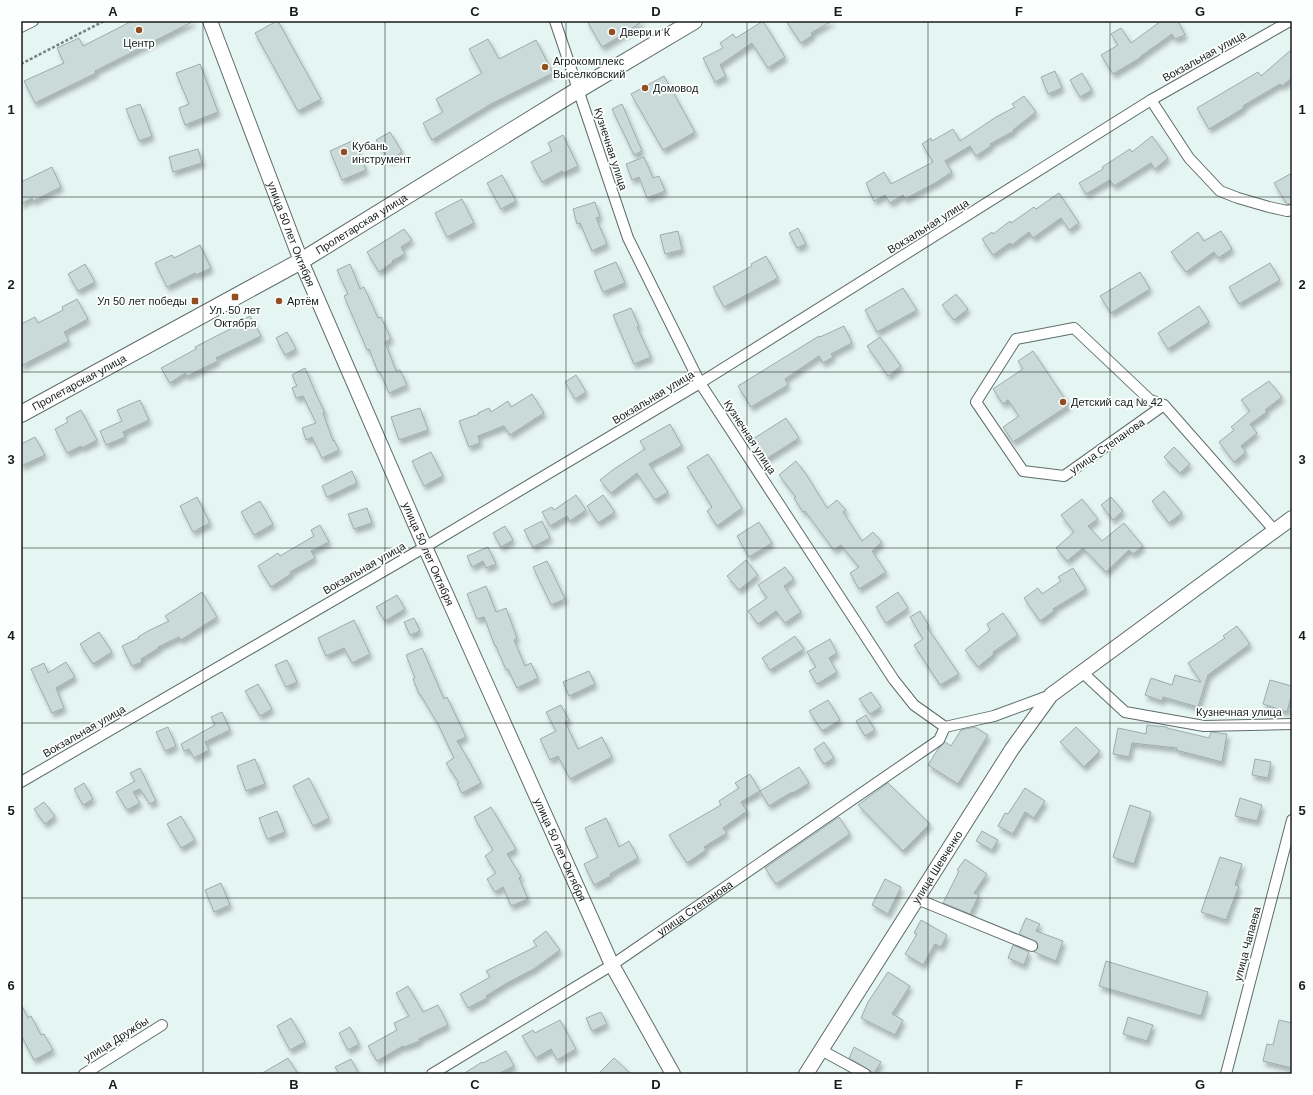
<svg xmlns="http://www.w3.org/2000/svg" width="1313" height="1095" font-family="Helvetica,sans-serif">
<defs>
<filter id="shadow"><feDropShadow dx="2.5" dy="4.5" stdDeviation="2" flood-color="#0004"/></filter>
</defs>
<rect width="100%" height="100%" fill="#e5f5f2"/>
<g fill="#cadad8" stroke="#9dacaa" filter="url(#shadow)">
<polygon points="132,21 194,21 95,71 96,73 35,103 24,81 64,63 57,48 79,38 83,46"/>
<polygon points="277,21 278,21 321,99 298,111 255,33"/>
<polygon points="587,21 643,21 629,30 629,31 602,47"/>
<polygon points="763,21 785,57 768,68 752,43 720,65 726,76 715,82 703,58 723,48 720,43 733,34 736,38"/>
<polygon points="786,21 832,21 811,33 813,35 801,43"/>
<polygon points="1161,21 1178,21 1185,35 1175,39 1172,34 1140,57 1140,58 1113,74 1101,55 1118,45 1111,34 1121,28 1131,43"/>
<polygon points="488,39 499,59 536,40 553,73 491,104 432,140 423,123 443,112 436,99 482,73 469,49"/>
<polygon points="1292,49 1292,78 1282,86 1280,84 1243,106 1244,108 1209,129 1197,108 1258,72 1261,76"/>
<polygon points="200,64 218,112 185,125 179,108 189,104 176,73"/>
<polygon points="1055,71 1062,88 1048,94 1041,77"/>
<polygon points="1082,73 1092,90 1080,97 1070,80"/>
<polygon points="664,76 695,132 663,150 631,94"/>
<polygon points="1024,96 1036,112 1013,130 1014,131 990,144 991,146 976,156 970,146 945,161 952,172 937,182 905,199 903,195 890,203 885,195 874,201 866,183 884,172 891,184 933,162 922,144 931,138 932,141 953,129 960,141 996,117 1015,107 1012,104"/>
<polygon points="140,104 152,136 139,141 126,109"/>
<polygon points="622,104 642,151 634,155 612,109"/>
<polygon points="390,132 402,152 389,161 376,140"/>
<polygon points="563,135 578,166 563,173 562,171 542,182 531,162 552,151 548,143"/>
<polygon points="1152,136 1168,158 1155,169 1151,163 1114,186 1110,180 1086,194 1079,183 1103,169 1102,167 1130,149 1132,152"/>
<polygon points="354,140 366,170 342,180 330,151"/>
<polygon points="198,149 202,163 173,172 169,157"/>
<polygon points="644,157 653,178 659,176 665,191 647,198 639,177 632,180 626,164"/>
<polygon points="52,167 61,187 33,201 32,198 21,204 21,182"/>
<polygon points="1292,173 1292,204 1287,204 1274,183"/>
<polygon points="502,175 516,201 501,209 487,183"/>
<polygon points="1059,193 1079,223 1069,230 1061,218 1033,238 1029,232 1012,245 1010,243 993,255 982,239 992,232 993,234 1010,221 1011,223 1034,207 1036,209"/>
<polygon points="462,199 474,223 447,237 435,213"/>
<polygon points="595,202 600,217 596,218 607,244 592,251 580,223 577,224 573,209"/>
<polygon points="798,228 806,244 797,248 789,233"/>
<polygon points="404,229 412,240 401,247 405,254 392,261 393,262 379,272 367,252"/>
<polygon points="678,231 682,250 665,254 660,235"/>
<polygon points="1221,231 1232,249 1218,258 1214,252 1186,272 1171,252 1198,232 1204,241"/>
<polygon points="200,245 211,268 196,275 195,273 167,287 155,263 172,255 174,258"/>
<polygon points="766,256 778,278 724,307 713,287 752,266 751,264"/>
<polygon points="616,262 625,283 603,292 594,271"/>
<polygon points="1270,263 1280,280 1239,304 1229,287"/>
<polygon points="85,264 95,282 78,291 68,274"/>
<polygon points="350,264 360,289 364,287 378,318 381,317 391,339 385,342 396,371 400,370 407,385 389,393 380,372 378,372 369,349 367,350 344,296 348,294 337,270"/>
<polygon points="1140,272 1150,289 1111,313 1100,296"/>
<polygon points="903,288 917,310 877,332 865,310"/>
<polygon points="956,294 968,309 954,320 942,305"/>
<polygon points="77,299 88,319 64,332 69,341 21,366 21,324 35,317 38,323 63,310 62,307"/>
<polygon points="1199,306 1209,322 1168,349 1158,333"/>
<polygon points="631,308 639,326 637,327 651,357 634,364 613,315"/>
<polygon points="250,316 261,336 216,358 218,361 187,376 185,373 170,383 161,368 196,349 195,347 232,328 231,326"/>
<polygon points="844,326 852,343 831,354 833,357 823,363 819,356 785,379 788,385 751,407 738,386 819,336 820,337"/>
<polygon points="287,332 296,349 285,355 276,338"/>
<polygon points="880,337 901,366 888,376 867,346"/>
<polygon points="1033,351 1069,405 1013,442 1003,427 1019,416 1008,400 1003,404 993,389 1023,369 1018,361"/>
<polygon points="305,368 316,394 325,413 323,413 333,441 334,440 339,450 322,458 312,437 306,440 302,428 316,423 303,396 296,398 292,388 297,386 292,375"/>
<polygon points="576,375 586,392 575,399 565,382"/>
<polygon points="1269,381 1282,397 1265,410 1267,412 1250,424 1257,433 1241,446 1246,452 1234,462 1219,442 1234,430 1231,427 1250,411 1241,400"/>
<polygon points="532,394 544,413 510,435 504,426 478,436 480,443 469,447 459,421 479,414 478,413 489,408 491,412 508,401 511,407"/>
<polygon points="140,400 149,420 123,432 125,437 106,445 100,431 122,421 117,410"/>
<polygon points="420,408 428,430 399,440 391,417"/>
<polygon points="81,410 97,440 82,448 81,446 67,453 55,429 68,422 66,418"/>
<polygon points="786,418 799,438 766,459 753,439"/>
<polygon points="670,424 682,446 649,464 668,492 655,500 637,473 611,493 600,480 614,469 645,449 640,441"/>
<polygon points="35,437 45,455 21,466 21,444"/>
<polygon points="1174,447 1190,464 1180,473 1164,457"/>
<polygon points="431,452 443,476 424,486 412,461"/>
<polygon points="708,454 742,508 717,526 707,511 712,507 687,467"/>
<polygon points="796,461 806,474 827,508 837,500 846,510 843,512 862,541 873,532 882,542 872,551 886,572 859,589 850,573 859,567 841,545 834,550 805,511 803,512 794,498 796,497 779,475"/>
<polygon points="352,471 357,483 327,497 322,486"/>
<polygon points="1164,491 1182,513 1169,523 1152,501"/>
<polygon points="576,495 586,510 570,521 567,516 550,526 542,512 552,507 554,510"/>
<polygon points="603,495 615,512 598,523 587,506"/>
<polygon points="197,497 210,523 193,532 180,506"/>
<polygon points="1111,497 1123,511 1113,520 1101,505"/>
<polygon points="1082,499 1098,519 1088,526 1102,541 1124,523 1143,546 1133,554 1129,550 1106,572 1083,548 1067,561 1056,548 1074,532 1061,515"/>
<polygon points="260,501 273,524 254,535 241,512"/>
<polygon points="367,508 372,523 354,529 348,514"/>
<polygon points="542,521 550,538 533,547 524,530"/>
<polygon points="759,522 772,543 749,557 737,536"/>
<polygon points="320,525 329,542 311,551 315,558 290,572 291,574 271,587 258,566 278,553 280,556 314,536 311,530"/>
<polygon points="505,526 513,540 501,547 493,533"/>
<polygon points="488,547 496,564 486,568 483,561 472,567 467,556"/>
<polygon points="746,560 758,575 739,590 727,576"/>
<polygon points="547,561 565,599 551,605 533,567"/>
<polygon points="785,567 794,579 784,586 801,612 785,623 776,611 758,624 748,611 767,598 758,585"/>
<polygon points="1073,568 1086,589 1053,609 1054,611 1040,621 1024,598 1038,588 1042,594 1061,581 1058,577"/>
<polygon points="486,586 496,612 506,608 517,638 514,640 525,666 531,663 538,678 517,688 508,669 506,670 496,646 495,646 484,617 477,619 467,594"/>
<polygon points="202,592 217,617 181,640 179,637 158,647 159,648 141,659 142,662 132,666 122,646 139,638 138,637 148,631 169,621 165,616"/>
<polygon points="898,592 908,608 886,623 876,607"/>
<polygon points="397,595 405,609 385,621 376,607"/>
<polygon points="920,611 929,626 927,627 959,674 940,685 914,645 923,639 910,617"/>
<polygon points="1003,613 1018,635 993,652 994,654 978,667 965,650 990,630 987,624"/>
<polygon points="414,618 420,631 410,635 404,622"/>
<polygon points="354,620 370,654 352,663 344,648 326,656 318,638"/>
<polygon points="1237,626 1250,644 1208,675 1198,707 1163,697 1162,701 1145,695 1151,678 1172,685 1175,675 1201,682 1188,663 1225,638 1223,636"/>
<polygon points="99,632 112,652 93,664 80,644"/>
<polygon points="795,636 804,649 770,670 762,658"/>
<polygon points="830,639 837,653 829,658 837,672 817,684 809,671 816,667 807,652"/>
<polygon points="422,648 444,699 447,697 466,737 457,741 468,759 481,783 462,793 457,784 459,783 446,763 454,758 438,724 420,694 419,694 413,679 415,678 406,655"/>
<polygon points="287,660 297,682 286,687 275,665"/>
<polygon points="66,662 75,677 56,688 64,708 52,713 31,669 44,663 48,673"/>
<polygon points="589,671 595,684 569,696 563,682"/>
<polygon points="1270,680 1292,686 1292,693 1287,712 1263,704"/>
<polygon points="258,684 272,709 260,716 245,691"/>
<polygon points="871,692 881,707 870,714 859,699"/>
<polygon points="828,700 840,720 822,731 809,711"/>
<polygon points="561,705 569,720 565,722 578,749 602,737 612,757 570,779 558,756 550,760 540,739 556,731 546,712"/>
<polygon points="222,712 230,730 205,742 209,750 194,758 189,749 184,751 181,744 215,725 211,717"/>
<polygon points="866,715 875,730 865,736 856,721"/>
<polygon points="1147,725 1167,727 1167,728 1209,738 1211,732 1227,734 1222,762 1176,750 1177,748 1132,743 1129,757 1113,754 1118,728 1146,734"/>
<polygon points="168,727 176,746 165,751 156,732"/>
<polygon points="975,727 988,735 958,784 928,765 938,749 945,742 951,746 961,730"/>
<polygon points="1076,727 1100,751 1084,767 1060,742"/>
<polygon points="824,742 834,758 824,764 814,749"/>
<polygon points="255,759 265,784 246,791 237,766"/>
<polygon points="1255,759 1271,762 1268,778 1252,775"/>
<polygon points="799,767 809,783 793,793 792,792 769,806 760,791"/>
<polygon points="140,768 156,801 150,804 140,789 133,792 140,803 127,810 116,792 135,781 130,773"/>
<polygon points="750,774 760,791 741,802 747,811 723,828 727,833 704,847 706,850 687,863 669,835 721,805 719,801 739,788 735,783"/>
<polygon points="309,778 329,818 313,826 293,786"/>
<polygon points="84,783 93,799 83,805 74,789"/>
<polygon points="888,783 930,824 903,851 858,805"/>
<polygon points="1025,788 1045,801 1034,818 1025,812 1013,834 998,826 1005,813 1008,814"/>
<polygon points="1240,798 1262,805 1257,821 1235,816"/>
<polygon points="44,802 55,816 45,824 34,809"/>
<polygon points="1130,805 1151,812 1134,864 1113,857"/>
<polygon points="491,807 516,849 507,854 521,876 519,878 528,899 511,906 503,887 495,892 487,879 496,873 485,856 493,850 474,817"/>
<polygon points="277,811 285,832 267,839 259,818"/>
<polygon points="181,816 195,840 181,848 167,824"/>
<polygon points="839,817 850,834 776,884 765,868"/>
<polygon points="606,818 619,847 629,841 638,858 610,874 611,876 594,885 584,864 598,857 585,828"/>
<polygon points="982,831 998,840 992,850 976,841"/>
<polygon points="1220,857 1242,864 1235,885 1239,886 1226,920 1201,912"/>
<polygon points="965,859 987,874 974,893 979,895 970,914 943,903 959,871 957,870"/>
<polygon points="885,879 901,887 888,914 872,905"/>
<polygon points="221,883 230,905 214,912 205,890"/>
<polygon points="1026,918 1040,924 1036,931 1063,941 1056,961 1034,952 1038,948 1037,942 1019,934"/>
<polygon points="921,920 947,935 941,947 935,944 923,965 905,954 917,934 914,933"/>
<polygon points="546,931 560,950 534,969 507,983 486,996 487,998 468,1008 460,994 490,977 486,971 537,946 533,941"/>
<polygon points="1013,945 1029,952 1024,965 1008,958"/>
<polygon points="1106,961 1208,992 1201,1016 1099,986"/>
<polygon points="888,972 910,986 892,1014 903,1020 895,1035 861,1018 868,1002"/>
<polygon points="408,986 423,1012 438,1005 448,1025 419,1039 420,1041 404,1047 403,1046 377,1061 368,1046 397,1030 394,1023 409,1016 396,993"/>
<polygon points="21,1004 28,1018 31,1016 41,1035 44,1034 53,1050 34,1060 21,1035"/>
<polygon points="601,1012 607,1024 592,1031 586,1018"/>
<polygon points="1128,1017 1153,1025 1147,1041 1123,1034"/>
<polygon points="291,1018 305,1042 290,1050 277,1026"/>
<polygon points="560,1020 576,1049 557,1060 551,1049 536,1058 522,1036 533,1030 535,1033"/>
<polygon points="1279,1020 1292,1023 1292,1068 1263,1061 1267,1044 1273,1045"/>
<polygon points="350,1027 359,1044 348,1050 339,1033"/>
<polygon points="854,1047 881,1062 874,1073 849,1058"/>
<polygon points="506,1051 514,1066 498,1074 463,1074 482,1062 483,1063"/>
<polygon points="288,1058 298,1074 261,1074"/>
<polygon points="614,1058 631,1074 598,1074"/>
<polygon points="351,1059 359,1074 339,1074 335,1067"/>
</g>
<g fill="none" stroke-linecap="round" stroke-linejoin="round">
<g stroke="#5f6c6b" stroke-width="12">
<g id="street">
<polyline points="555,21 628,238 700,383 894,680 914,705 945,727 994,716 1051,695"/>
<polyline points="21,27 33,21"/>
<polyline points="1151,100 1189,158 1220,191 1238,198 1269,207 1287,211 1292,210"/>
<polyline points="1164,405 1064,476 1023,471 976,402 1016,339 1074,328 1150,400 1164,405 1275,531"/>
<polyline points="1083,673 1125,712 1204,726 1292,724"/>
<polyline points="21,782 425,547 700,383 1151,100 1290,21"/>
<polyline points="917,899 1032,946"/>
<polyline points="821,1050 865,1074"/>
<polyline points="84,1074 162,1025"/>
<path id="s1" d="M432,1074L612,965L939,740L945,727"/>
<polyline points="1226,1074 1292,820"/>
</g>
</g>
<g stroke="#5f6c6b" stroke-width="16">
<g id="secondary">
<path id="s2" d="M210,21L301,261L425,547L612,965L673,1074"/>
<path id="s3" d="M806,1074L1012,749L1051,695L1292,518"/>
</g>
</g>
<g stroke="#5f6c6b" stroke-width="18">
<g id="primary">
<path id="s4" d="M21,414L301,261L578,90L694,21"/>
</g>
</g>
<polyline stroke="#77817f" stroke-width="2.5" stroke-dasharray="3 2" stroke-linecap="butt" points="21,64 104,21"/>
<use href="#street" stroke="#fff" stroke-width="10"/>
<use href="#secondary" stroke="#fff" stroke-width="14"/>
<use href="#primary" stroke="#fff" stroke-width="16"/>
</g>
<path fill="none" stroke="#171d1c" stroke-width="1" stroke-opacity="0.55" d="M203,21V1074M385,21V1074M566,21V1074M747,21V1074M928,21V1074M1110,21V1074M21,197H1292M21,372H1292M21,548H1292M21,723H1292M21,898H1292"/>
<g fill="#924e21" stroke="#fcfffe" stroke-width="1.5">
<circle cx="139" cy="30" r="4"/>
<circle cx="612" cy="32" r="4"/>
<circle cx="545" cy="67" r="4"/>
<circle cx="645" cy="88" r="4"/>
<circle cx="344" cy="152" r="4"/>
<rect x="231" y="293" width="8" height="8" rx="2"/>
<rect x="191" y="297" width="8" height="8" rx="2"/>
<circle cx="279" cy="301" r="4"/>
<circle cx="1063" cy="402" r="4"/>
</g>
<g text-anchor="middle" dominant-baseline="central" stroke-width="3.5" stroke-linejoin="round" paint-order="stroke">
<g font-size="11" fill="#171d1c" stroke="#fcfffe" text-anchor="start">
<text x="620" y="32">Двери и К</text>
<text x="139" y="43" text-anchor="middle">Центр</text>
<text x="553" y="61">Агрокомплекс<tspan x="553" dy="13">Выселковский</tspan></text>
<text x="653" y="88">Домовод</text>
<text x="352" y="146">Кубань<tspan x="352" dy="13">инструмент</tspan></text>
<text x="187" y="301" text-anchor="end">Ул 50 лет победы</text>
<text x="287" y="301">Артём</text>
<text x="235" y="310" text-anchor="middle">Ул. 50 лет<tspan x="235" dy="13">Октября</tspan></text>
<text x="1071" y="402">Детский сад № 42</text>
</g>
<g font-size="11" fill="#171d1c" stroke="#fcfffe">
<text transform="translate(1204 56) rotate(-29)">Вокзальная улица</text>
<text transform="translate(611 149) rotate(72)">Кузнечная улица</text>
<text stroke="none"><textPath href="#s4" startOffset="390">Пролетарская улица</textPath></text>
<text transform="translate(928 226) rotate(-32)">Вокзальная улица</text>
<text stroke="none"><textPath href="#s2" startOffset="228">улица 50 лет Октября</textPath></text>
<text stroke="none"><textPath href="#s4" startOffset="66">Пролетарская улица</textPath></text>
<text transform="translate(653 397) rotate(-31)">Вокзальная улица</text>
<text transform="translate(750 437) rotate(57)">Кузнечная улица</text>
<text transform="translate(1107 446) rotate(-35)">улица Степанова</text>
<text stroke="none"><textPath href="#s2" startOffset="576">улица 50 лет Октября</textPath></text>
<text transform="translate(364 568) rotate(-30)">Вокзальная улица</text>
<text x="1239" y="712">Кузнечная улица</text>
<text transform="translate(84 731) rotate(-30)">Вокзальная улица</text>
<text stroke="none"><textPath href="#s2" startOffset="900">улица 50 лет Октября</textPath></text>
<text stroke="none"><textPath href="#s3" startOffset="245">улица Шевченко</textPath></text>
<text stroke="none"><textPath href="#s1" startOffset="311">улица Степанова</textPath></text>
<text transform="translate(1247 944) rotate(-75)">улица Чапаева</text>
<text transform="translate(116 1039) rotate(-32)">улица Дружбы</text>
</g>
</g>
<rect width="1313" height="1095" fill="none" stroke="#fcfffe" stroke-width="44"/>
<rect x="22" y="22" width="1269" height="1051" fill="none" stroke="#171d1c" stroke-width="1.5"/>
<g font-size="13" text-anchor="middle" font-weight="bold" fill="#171d1c">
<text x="113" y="16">A</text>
<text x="294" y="16">B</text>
<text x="475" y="16">C</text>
<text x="656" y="16">D</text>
<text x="838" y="16">E</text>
<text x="1019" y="16">F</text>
<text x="1200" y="16">G</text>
<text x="11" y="114">1</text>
<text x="1302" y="114">1</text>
<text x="11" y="289">2</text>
<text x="1302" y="289">2</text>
<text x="11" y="464">3</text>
<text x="1302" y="464">3</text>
<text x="11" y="640">4</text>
<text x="1302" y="640">4</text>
<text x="11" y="815">5</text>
<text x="1302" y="815">5</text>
<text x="11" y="990">6</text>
<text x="1302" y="990">6</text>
<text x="113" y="1089">A</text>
<text x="294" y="1089">B</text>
<text x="475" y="1089">C</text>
<text x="656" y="1089">D</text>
<text x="838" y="1089">E</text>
<text x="1019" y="1089">F</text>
<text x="1200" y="1089">G</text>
</g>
</svg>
